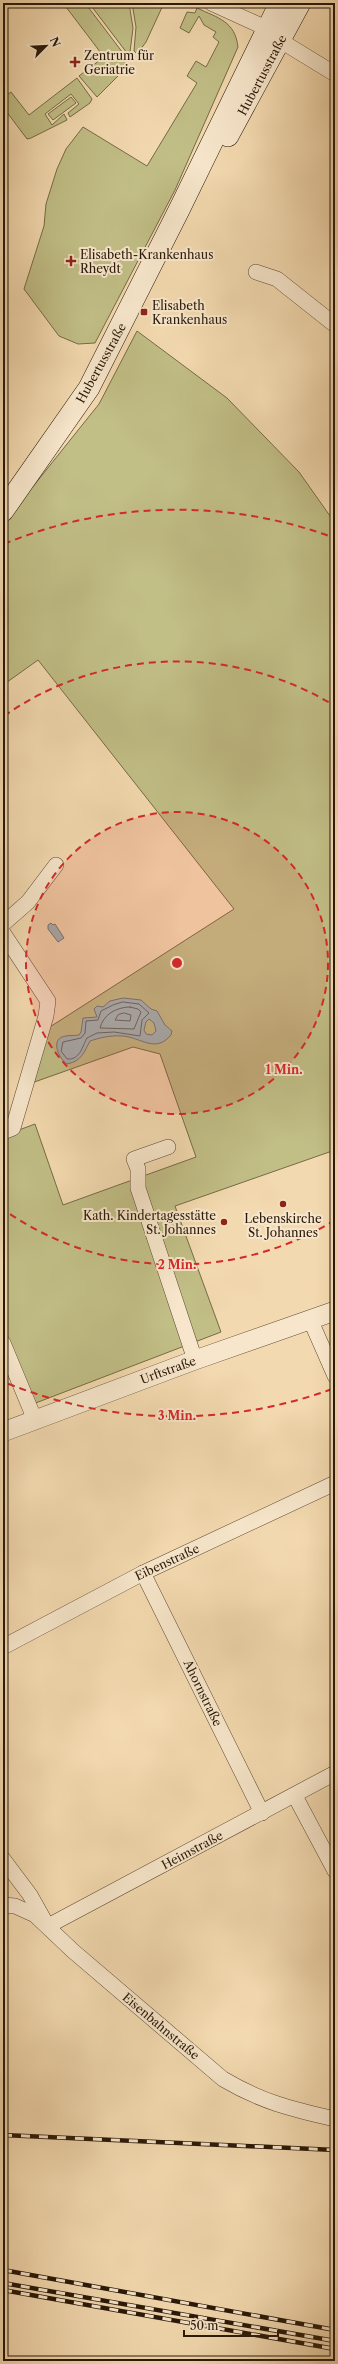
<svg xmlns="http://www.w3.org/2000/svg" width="338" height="2364" font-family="'Libre Caslon Text',serif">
<rect width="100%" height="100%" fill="#f3d9af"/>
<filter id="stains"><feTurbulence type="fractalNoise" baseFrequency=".005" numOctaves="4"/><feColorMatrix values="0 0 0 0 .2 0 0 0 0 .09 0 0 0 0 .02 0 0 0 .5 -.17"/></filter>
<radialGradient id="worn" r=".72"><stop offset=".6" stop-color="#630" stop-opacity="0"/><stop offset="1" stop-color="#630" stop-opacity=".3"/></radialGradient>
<g fill="#c1be86" stroke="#756b47">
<polygon points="63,3 85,3 126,57 124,70 97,97 79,76 104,57"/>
<polygon points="89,3 129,3 133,28 130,52 127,53"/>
<polygon points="132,3 164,3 146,42 137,54 134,51 136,27"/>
<path d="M197,8C218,18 235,21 238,47L175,190L95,343L78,344L59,336L24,289L44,226L46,204L57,169L66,149L83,127L147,166L197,83L187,76L196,61L206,67L219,42L213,37L216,32L204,25L199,16L189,33L180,28L187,12L195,13Z"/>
<polygon points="77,78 92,99 90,103 70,117 68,113 79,104 71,94 45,114 52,125 64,114 67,120 31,138 27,139 3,107 3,98 11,92 29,115"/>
<polygon points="71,97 76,103 53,120 48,114"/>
<polygon points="137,331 227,398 299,472 335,523 335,1150 175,1206 221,1332 33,1404 3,1335 3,1136 35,1124 63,1205 196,1157 160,1054 133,1047 26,1085 42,1032 234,909 38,660 3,685 3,524 99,404"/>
</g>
<g fill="#a1b7b7" stroke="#717771" fill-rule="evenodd">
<polygon points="51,923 53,925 55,924 64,938 58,942 48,929 48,925"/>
<path d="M123,998L141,1000L151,1009L157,1011L165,1025L172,1031L171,1035C155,1054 141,1037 122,1036C111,1035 99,1038 90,1041C84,1052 82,1061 67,1064C59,1059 49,1038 66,1036C70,1035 74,1036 79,1035L81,1032L83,1018L97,1017L94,1009L97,1006L103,1007L110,1001ZM149,1019L154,1023L156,1031L152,1035L146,1034L144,1030L146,1022Z"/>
</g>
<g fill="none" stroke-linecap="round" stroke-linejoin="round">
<g stroke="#656860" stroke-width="1">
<path d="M123,1002L139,1004L149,1013L142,1020L140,1036L114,1032L97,1033L87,1038C82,1047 80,1060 67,1059L61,1051L63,1042L81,1038L85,1033L86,1021L98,1020L101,1011L113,1005Z"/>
<path d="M130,1007L138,1009L141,1012L134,1029L100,1028C103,1015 116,1007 130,1007Z"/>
<polygon points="124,1013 131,1015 130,1021 115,1020 118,1015"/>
</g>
<g stroke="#5c4832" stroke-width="16">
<g id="minor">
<polyline points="211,3 268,29 281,41 335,74"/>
<polyline points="256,272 277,279 335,325"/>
<polyline points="3,924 28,902 56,865"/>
<polyline points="3,933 48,1001 46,1016 13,1128 3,1132"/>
<polyline points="168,1147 134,1159 138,1169 138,1188 195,1360"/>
<polyline points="310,1319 335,1376"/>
<polyline points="3,1343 35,1420"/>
<polyline points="143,1573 262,1813"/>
<polyline points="3,1647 143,1573 335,1483"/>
<polyline points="295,1796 335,1871"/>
<polyline points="3,1859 30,1895 44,1920"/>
<path d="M3,1905L15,1906L35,1915L73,1951L223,2079C262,2102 291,2109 335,2119"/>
<polyline points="48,1926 335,1773"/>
</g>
</g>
<g stroke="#5c4832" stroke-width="20">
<polyline id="tertiary" points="3,1432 195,1360 335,1311"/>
</g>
<g stroke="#291808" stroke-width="22">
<g id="secondary">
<polyline points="228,136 300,3"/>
<polyline points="3,511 89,388 179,210 280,3"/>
</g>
</g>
<use href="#minor" stroke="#f7e6cb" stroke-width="15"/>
<use href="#tertiary" stroke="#f7e6cb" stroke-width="19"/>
<use href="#secondary" stroke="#f7e6cb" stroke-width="21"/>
<g stroke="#291808" stroke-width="4.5">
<g id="rail">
<polyline points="3,2135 335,2150"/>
<polyline points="3,2270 335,2330"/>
<polyline points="3,2283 335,2341"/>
<polyline points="3,2290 335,2349"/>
</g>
</g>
<use href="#rail" stroke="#f7e6cb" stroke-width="3" stroke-dasharray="9" stroke-linecap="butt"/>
</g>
<circle cx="177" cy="963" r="151" fill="#d62828" fill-opacity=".12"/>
<g fill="none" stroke="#d62828" stroke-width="2" stroke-dasharray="7 5">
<circle cx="177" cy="963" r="151"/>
<path d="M335 1220A302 302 0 0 1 4 1210M4 716A302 302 0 0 1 335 706"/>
<path d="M332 1389A453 453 0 0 1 4 1382M4 544A453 453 0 0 1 332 537"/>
</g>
<g fill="#8f2418" stroke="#f7e6cb" stroke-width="1.5">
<path d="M73 56h4v4h4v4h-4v4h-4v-4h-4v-4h4z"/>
<path d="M69 255h4v4h4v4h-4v4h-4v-4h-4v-4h4z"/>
<rect x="140" y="308" width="8" height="8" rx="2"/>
<circle cx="283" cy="1204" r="4"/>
<circle cx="224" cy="1222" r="4"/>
</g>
<g text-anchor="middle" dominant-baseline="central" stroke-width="4" stroke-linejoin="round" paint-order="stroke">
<g font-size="12" fill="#291808" stroke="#f7e6cb" text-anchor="start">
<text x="84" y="55">Zentrum für<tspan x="84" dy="14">Geriatrie</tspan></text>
<text x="80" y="254">Elisabeth-Krankenhaus<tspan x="80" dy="14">Rheydt</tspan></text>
<text x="152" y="305">Elisabeth<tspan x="152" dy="14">Krankenhaus</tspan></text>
<text x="216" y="1215" text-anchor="end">Kath. Kindertagesstätte<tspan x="216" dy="14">St. Johannes</tspan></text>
<text x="283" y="1218" text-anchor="middle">Lebenskirche<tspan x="283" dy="14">St. Johannes</tspan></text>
</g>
<g font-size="12" fill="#291808" stroke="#f7e6cb">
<text transform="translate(262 75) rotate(-62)">Hubertusstraße</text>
<text transform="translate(101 363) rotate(-61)">Hubertusstraße</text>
<text transform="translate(168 1370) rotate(-20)">Urftstraße</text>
<text transform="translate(167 1562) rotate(-25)">Eibenstraße</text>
<text transform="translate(203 1693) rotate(64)">Ahornstraße</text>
<text transform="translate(192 1850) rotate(-28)">Heimstraße</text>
<text transform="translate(161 2026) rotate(40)">Eisenbahnstraße</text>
</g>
</g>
<circle cx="177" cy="963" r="6" fill="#d62828" stroke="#f7e6cb" stroke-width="2"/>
<g font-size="12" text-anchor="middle" font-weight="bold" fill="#d62828" stroke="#f7e6cb" stroke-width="4" stroke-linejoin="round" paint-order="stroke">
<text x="284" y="1074">1 Min.</text>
<text x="177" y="1269">2 Min.</text>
<text x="177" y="1420">3 Min.</text>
</g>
<rect width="338" height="2364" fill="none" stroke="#f3d9af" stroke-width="16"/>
<rect x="4" y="4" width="330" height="2356" fill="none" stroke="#291808" stroke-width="2"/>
<rect x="8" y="8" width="322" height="2348" fill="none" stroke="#291808"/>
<g transform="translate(46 46) rotate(66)" stroke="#f7e6cb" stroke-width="3" paint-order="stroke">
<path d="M0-3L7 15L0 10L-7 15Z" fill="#291808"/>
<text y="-6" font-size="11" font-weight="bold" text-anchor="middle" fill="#291808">N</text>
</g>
<path d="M184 2330v6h94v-6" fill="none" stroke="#291808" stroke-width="2"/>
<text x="190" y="2330" font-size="12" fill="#291808" stroke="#f7e6cb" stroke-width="3" paint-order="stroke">50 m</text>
<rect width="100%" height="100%" filter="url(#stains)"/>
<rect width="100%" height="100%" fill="url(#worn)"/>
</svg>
